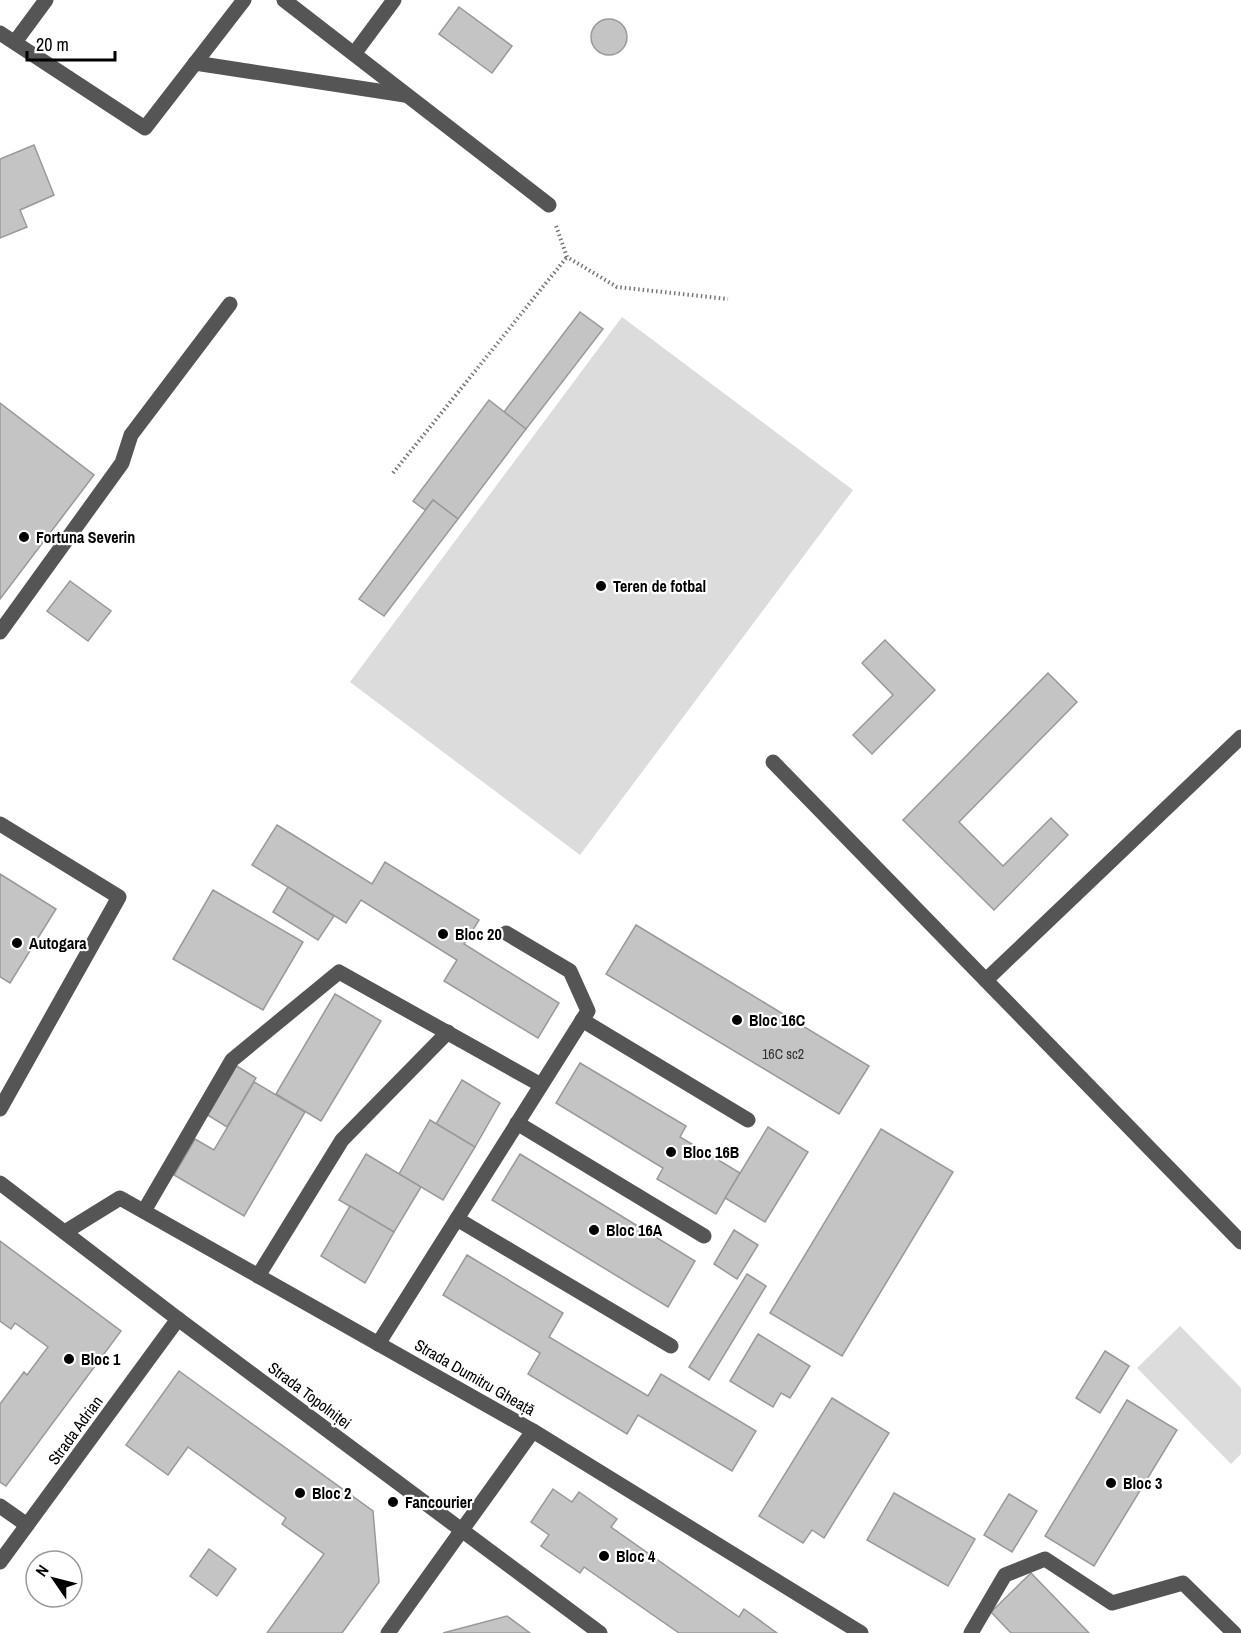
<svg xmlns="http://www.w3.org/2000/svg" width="1241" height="1633" font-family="'Archivo Narrow',sans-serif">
<rect width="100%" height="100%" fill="#fff"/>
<g fill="#dcdcdc">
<polygon points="622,317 853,490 580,855 350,682"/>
<polygon points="1180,1326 1241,1388 1241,1454 1231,1464 1137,1368"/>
</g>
<g fill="#c4c4c4" stroke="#999" stroke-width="1.5">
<polygon points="459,7 512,46 492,73 439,34"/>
<circle cx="609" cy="37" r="18"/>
<polygon points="34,145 54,195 20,210 27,227 0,238 0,159"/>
<polygon points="580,312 603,329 526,429 504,412"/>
<polygon points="489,400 526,429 458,519 433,500 425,510 413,501"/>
<polygon points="0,403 94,475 0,599"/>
<polygon points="433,500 458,519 384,616 359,599"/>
<polygon points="70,581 111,611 88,641 47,611"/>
<polygon points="885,640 935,690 872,754 853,735 893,695 862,663"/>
<polygon points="1048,673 1077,702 959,822 1003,866 1051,818 1068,835 994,910 903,820"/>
<polygon points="277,825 372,884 385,862 479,920 464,944 559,1003 538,1038 444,981 457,960 361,900 346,923 252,865"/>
<polygon points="0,874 56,909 10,983 0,977"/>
<polygon points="288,887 334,916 318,940 273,912"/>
<polygon points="213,890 303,942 263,1010 173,959"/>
<polygon points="636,925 869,1066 839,1114 606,974"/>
<polygon points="335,994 381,1021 321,1121 276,1094"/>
<polygon points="580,1063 686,1126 680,1137 740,1173 716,1214 657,1179 663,1168 556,1103"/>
<polygon points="235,1065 256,1078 227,1127 206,1114"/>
<polygon points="462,1080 500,1103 475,1147 436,1124"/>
<polygon points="254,1082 305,1112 244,1216 174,1175 195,1139 214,1150"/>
<polygon points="430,1120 475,1147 443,1200 399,1174"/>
<polygon points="768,1127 808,1152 765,1222 725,1198"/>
<polygon points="881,1129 953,1172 842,1356 770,1313"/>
<polygon points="366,1154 421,1187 394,1232 339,1200"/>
<polygon points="520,1154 695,1261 668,1307 492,1200"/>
<polygon points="350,1206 394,1232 365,1283 321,1256"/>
<polygon points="734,1230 758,1245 737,1279 714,1264"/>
<polygon points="0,1241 121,1331 6,1486 0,1482 0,1404 24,1372 27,1375 48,1347 15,1323 11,1329 0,1321"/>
<polygon points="467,1255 563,1313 549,1337 648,1396 661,1374 756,1431 732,1471 638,1415 627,1434 528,1374 540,1353 443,1295"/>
<polygon points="747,1274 766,1286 709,1380 689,1367"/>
<polygon points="758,1334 810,1366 790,1398 781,1393 773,1407 730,1381"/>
<polygon points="1105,1351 1129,1366 1100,1413 1076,1398"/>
<polygon points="179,1371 373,1511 379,1582 342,1633 267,1633 324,1554 282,1524 286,1518 188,1447 168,1475 126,1445"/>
<polygon points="832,1398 889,1433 824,1538 812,1530 803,1543 759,1516"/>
<polygon points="1127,1400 1177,1430 1094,1566 1045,1536"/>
<polygon points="553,1489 572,1502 579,1492 617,1519 611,1527 739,1617 744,1609 777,1633 679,1633 584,1567 580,1573 541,1546 549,1535 531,1522"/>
<polygon points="894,1493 975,1539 948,1586 867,1540"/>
<polygon points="1009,1494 1037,1511 1012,1552 984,1535"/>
<polygon points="209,1549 236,1569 217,1596 190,1576"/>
<polygon points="1031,1573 1089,1633 1011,1633 991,1612"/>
<polygon points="507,1616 530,1633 443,1633"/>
</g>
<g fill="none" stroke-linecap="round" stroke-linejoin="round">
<g stroke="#777" stroke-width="4" stroke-dasharray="1.5 3" stroke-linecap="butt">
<polyline points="556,226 567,257 617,287 728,299"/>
<polyline points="393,473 567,257"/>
</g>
<g stroke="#555" stroke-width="15">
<polyline points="284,0 549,205"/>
<polyline points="0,33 145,128 244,0"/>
<polyline points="15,42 46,0"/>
<polyline points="354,54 394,0"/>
<polyline points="195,63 405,95"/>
<polyline points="0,632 122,463 131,435 230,304"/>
<polyline points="773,762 1241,1242"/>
<polyline points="0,824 119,897 0,1109"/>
<polyline points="986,980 1241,737"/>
<polyline points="582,1020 748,1120"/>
<polyline points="517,1123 704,1236"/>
<polyline points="0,1183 178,1319 600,1633"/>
<polyline points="144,1211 232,1060 339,972 541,1085"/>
<polyline points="457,1219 671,1346"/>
<polyline points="65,1232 120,1198 533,1431 861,1633"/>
<polyline points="258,1276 342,1140 448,1032"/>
<polyline points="378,1344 588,1011 570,971 506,933"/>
<polyline points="0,1506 27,1525"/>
<polyline points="0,1562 178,1319"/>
<polyline points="388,1633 533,1431"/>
<polyline points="971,1633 1005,1575 1045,1559 1112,1603 1183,1583 1234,1633"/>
</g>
</g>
<g fill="#000" stroke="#fff" stroke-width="2">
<circle cx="24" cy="537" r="6"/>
<circle cx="601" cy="586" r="6"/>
<circle cx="443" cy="934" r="6"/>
<circle cx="17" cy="943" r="6"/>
<circle cx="737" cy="1020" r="6"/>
<circle cx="671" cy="1152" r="6"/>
<circle cx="594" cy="1230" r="6"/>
<circle cx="69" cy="1359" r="6"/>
<circle cx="1111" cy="1483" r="6"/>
<circle cx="300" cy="1493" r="6"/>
<circle cx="393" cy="1502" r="6"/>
<circle cx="604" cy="1556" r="6"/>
</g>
<g text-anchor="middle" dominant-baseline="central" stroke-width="4.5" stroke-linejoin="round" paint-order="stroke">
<g font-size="14" fill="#313131">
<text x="783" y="1054">16C sc2</text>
</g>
<g font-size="16" font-weight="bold" fill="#000" stroke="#fff" text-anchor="start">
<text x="36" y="537">Fortuna Severin</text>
<text x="613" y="586">Teren de fotbal</text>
<text x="455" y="934">Bloc 20</text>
<text x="29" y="943">Autogara</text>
<text x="749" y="1020">Bloc 16C</text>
<text x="683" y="1152">Bloc 16B</text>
<text x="606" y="1230">Bloc 16A</text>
<text x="81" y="1359">Bloc 1</text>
<text x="1123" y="1483">Bloc 3</text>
<text x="312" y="1493">Bloc 2</text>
<text x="405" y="1502">Fancourier</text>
<text x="616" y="1556">Bloc 4</text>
</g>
<g font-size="16" fill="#000" stroke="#fff">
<text transform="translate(475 1377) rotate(30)">Strada Dumitru Gheață</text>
<text transform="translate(310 1395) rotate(37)">Strada Topolniței</text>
<text transform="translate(75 1430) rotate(-54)">Strada Adrian</text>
</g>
</g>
<g transform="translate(54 1579) rotate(305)"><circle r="28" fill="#ffffff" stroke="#999999" stroke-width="1.5"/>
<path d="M0-4.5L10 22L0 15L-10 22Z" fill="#000000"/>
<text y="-9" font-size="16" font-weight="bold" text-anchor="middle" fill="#000000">N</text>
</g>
<path d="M27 51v9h88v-9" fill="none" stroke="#000000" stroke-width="3"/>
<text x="36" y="51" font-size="18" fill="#000000" stroke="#ffffff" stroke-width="4.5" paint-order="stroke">20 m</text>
</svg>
